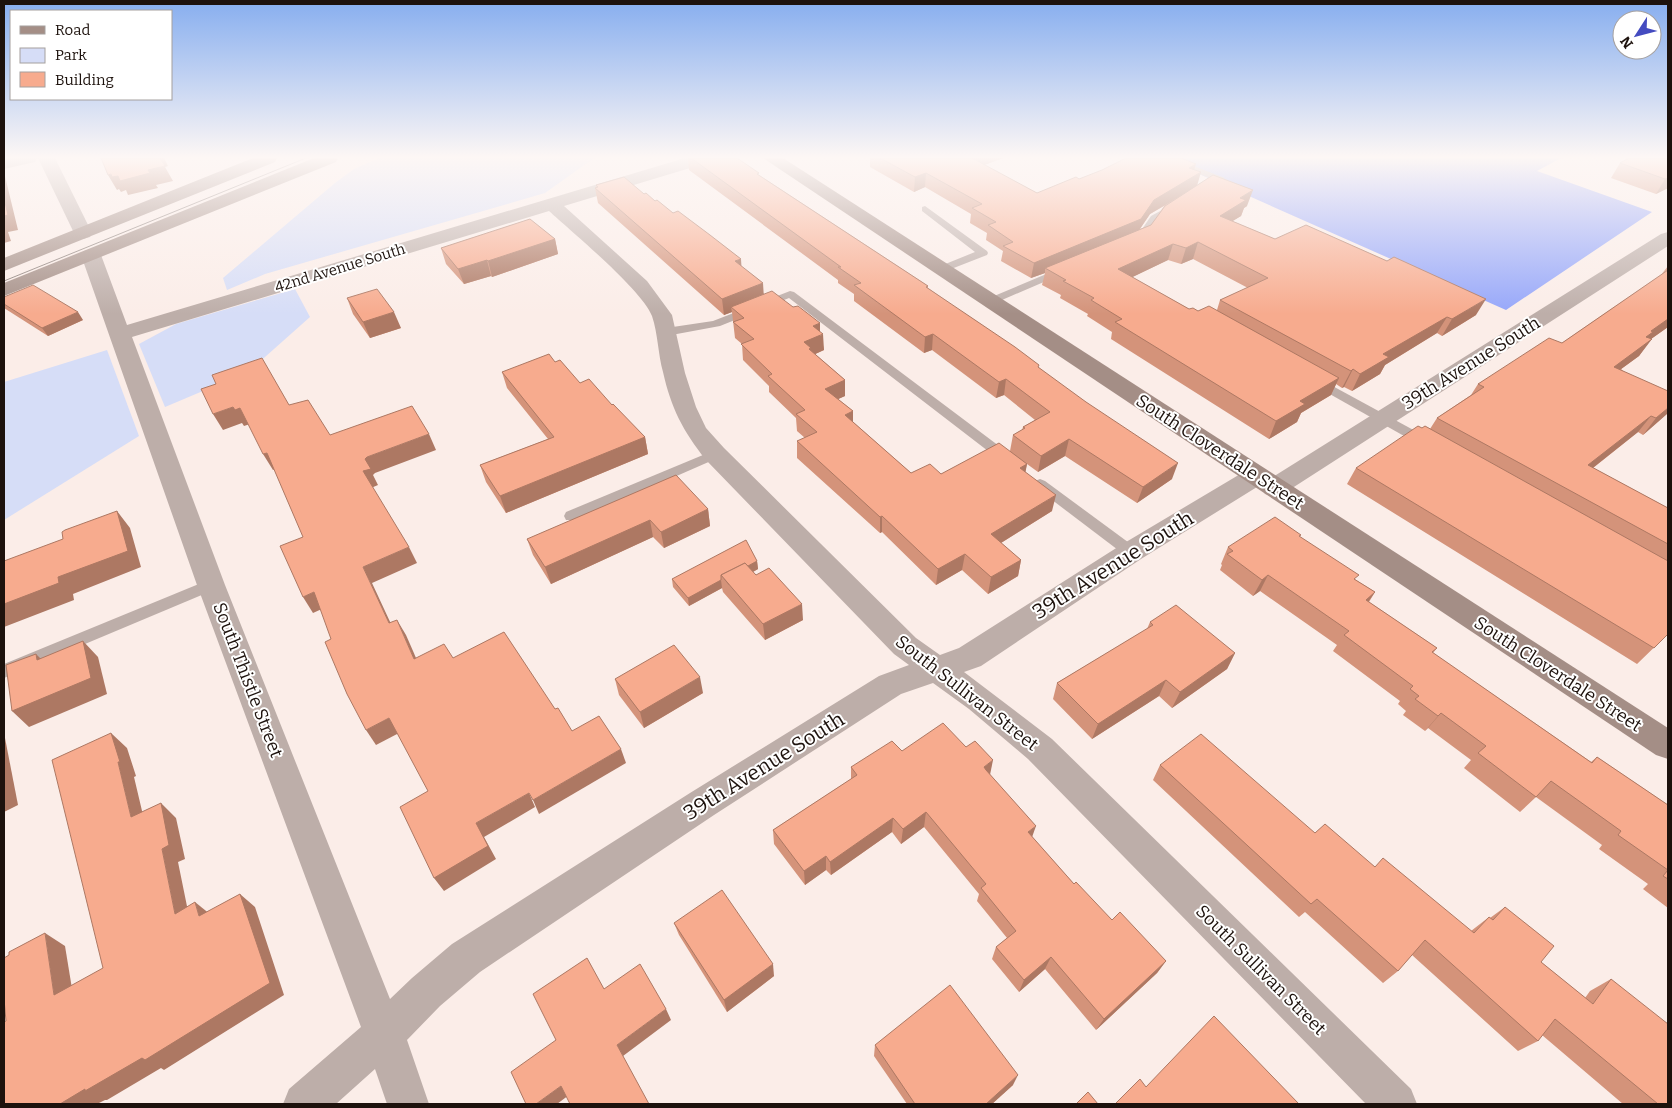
<svg xmlns="http://www.w3.org/2000/svg" width="1672" height="1108" font-family="Bitter,serif">
<rect width="100%" height="100%" fill="#fbede8"/>
<g fill="#d6ddf7">
<polygon points="379,158 594,158 545,193 265,274 227,290 223,278 335,183 354,169"/>
<polygon points="295,289 310,317 248,372 165,407 139,344 176,324"/>
<polygon points="107,350 139,436 4,520 4,382"/>
</g>
<polygon fill="#96a7fa" points="1163,158 1561,158 1537,171 1652,212 1506,310"/>
<g fill="none" stroke-linecap="round" stroke-linejoin="round">
<g fill="#bdaea9" fill-rule="evenodd">
<polygon points="1158,158 1172,158 1225,178 1213,186 1207,186 1207,182 1212,179"/>
<polygon points="1173,204 1176,205 1176,209 1159,220 1146,239 1133,241 1132,239 1138,235 1151,216"/>
<polygon points="925,206 987,251 988,253 987,255 946,271 938,271 937,269 938,267 975,252 922,211 922,207"/>
<polygon points="1063,267 1068,270 1067,272 995,303 991,304 985,301 987,299"/>
<polygon points="790,291 794,292 1011,455 1013,458 1011,461 1001,461 789,298 720,326 666,336 660,332 666,328 713,321"/>
<polygon points="1316,377 1430,439 1432,442 1430,445 1420,445 1312,384 1310,381"/>
<polygon points="715,450 720,451 722,454 720,457 576,520 566,520 564,516 566,512"/>
<polygon points="1040,479 1045,481 1136,548 1138,552 1136,556 1131,557 1126,556 1035,487 1033,484 1035,481"/>
<polygon points="211,579 216,581 219,585 216,589 4,678 4,664"/>
</g>
<g fill="#bdaea9" fill-rule="evenodd">
<polygon points="37,158 35,162 4,169 4,159"/>
<polygon points="38,158 55,158 92,233 90,237 83,239 76,237 74,233"/>
<path d="M685,158H712L710,162L564,206L647,281L672,315L685,373L696,407L706,428L724,448L916,638L940,655L959,648L1121,545L1247,470L1256,467L1265,470L1269,476L1265,482L1661,234L1668,232V246L1283,494L1274,497L1265,494L1261,488L1265,482L1141,559L981,666L964,672L1052,739L1411,1089L1417,1104H1366L1028,759L969,709L933,683L901,694L714,815L480,972L440,1006L407,1040L429,1104H387L375,1069L336,1104H283L289,1089L361,1027L197,585L81,255L84,251L91,249L98,251L101,255L127,325ZM549,211C572,232 642,290 652,316C658,334 658,354 663,372C671,408 683,431 706,460L894,654L909,665L879,676L690,793L452,944L412,978L390,999L225,585L132,337Z"/>
</g>
<g fill="#a48e86" fill-rule="evenodd">
<polygon points="253,158 277,158 275,162 4,271 4,258"/>
<polygon points="314,158 338,158 336,162 4,296 4,283"/>
<polygon points="763,158 783,158 1668,728 1668,759 1656,755"/>
</g>
<polyline stroke="#8b7e79" stroke-width="1" points="4,281 306,158"/>
</g>
<g fill="#d4937a" fill-rule="evenodd">
<polygon points="688,158 737,158 759,175 928,286 928,288 1038,367 1172,479 1137,503 1065,456 1038,472 1027,464 1025,472 1052,511 1001,543 1021,560 1018,576 988,594 962,570 936,585 882,532 880,533 797,458 797,441 805,438 797,431 796,418 769,392 769,386 743,360 742,344 735,338 732,312 724,315 598,203 595,188 596,187 596,185 644,194 655,201 741,266 764,294 820,332 824,350 815,354 845,380 845,396 838,399 853,411 853,422 911,473 941,474 1010,451 1013,435 1022,430 1023,427 1035,420 1004,395 996,398 932,350 924,353 854,301 854,294 838,283 838,280 689,170"/>
<path d="M870,158H1003L984,165L1037,193L1079,179L1194,169L1197,185L1247,206L1244,208L1241,216L1232,221L1275,239L1476,315L1442,336L1437,333L1385,365L1380,374L1352,391L1344,387L1342,388L1336,384L1331,395L1301,413L1297,422L1269,439L1111,339L1112,332L1087,316L1088,314L1060,298L1061,295L1042,285L1045,273L1031,278L1001,261L1003,251L986,240L987,233L970,223L971,214L925,187L914,192L870,167ZM1164,206L1151,225L1140,229L1150,214ZM1193,259L1248,288L1220,300L1217,310L1198,311L1189,309L1132,277L1168,260L1181,264Z"/>
<polygon points="1668,158 1668,188 1656,194 1611,178 1620,163"/>
<polygon points="555,239 558,254 492,277 491,276 464,284 446,264 441,248"/>
<polygon points="1668,266 1668,327 1651,339 1639,356 1621,369 1668,413 1643,435 1638,432 1593,468 1668,508 1668,634 1637,664 1347,484 1356,468 1422,428 1430,429 1437,418 1471,395 1478,384 1562,343 1661,275"/>
<polygon points="4,297 83,320 48,336 4,308"/>
<polygon points="347,298 401,328 370,338 353,314"/>
<polygon points="555,362 580,383 612,405 645,437 648,454 506,513 486,482 480,465 548,439 507,388 502,372"/>
<polygon points="708,509 710,526 664,548 653,537 551,584 533,555 527,539"/>
<polygon points="1300,537 1356,580 1375,592 1369,602 1437,648 1433,653 1591,762 1597,757 1668,805 1668,908 1643,889 1648,884 1599,849 1602,845 1536,797 1520,812 1464,768 1471,760 1428,728 1425,731 1403,715 1406,711 1398,704 1400,701 1333,651 1337,645 1260,591 1253,596 1220,570 1222,565 1221,564 1228,547"/>
<polygon points="757,561 758,569 753,572 803,620 765,640 723,592 722,588 689,606 673,587 672,579"/>
<polygon points="1150,622 1235,653 1227,669 1172,708 1159,696 1092,739 1053,699 1057,683 1147,629"/>
<polygon points="615,679 703,693 644,728 619,695"/>
<polygon points="902,751 990,775 1032,837 1074,884 1112,920 1166,961 1157,973 1096,1030 1045,969 1019,992 992,959 996,947 1007,938 977,901 979,894 924,827 901,844 892,832 831,875 826,870 805,885 774,844 773,830 851,779 851,767"/>
<polygon points="1160,765 1315,833 1375,867 1471,931 1489,917 1490,918 1505,907 1541,962 1585,998 1590,991 1611,979 1668,1104 1623,1104 1542,1035 1538,1041 1518,1051 1412,955 1398,971 1383,983 1305,912 1299,917 1153,780"/>
<polygon points="674,923 774,976 727,1012 679,935"/>
<polygon points="875,1045 1013,1085 992,1104 907,1104 874,1056"/>
</g>
<g fill="#ad7863">
<polygon points="160,158 164,158 168,166 165,167 173,181 156,185 158,188 128,195 126,190 121,192 119,189 117,190 108,175 148,170"/>
<polygon points="969,158 1003,158 968,171"/>
<polygon points="1196,164 1192,177 1201,172 1197,186 1150,214 1137,233 1045,268 1045,273 1031,278 1034,263 1154,200 1189,168"/>
<polygon points="4,172 18,230 8,232 11,241 4,243"/>
<polygon points="926,173 925,187 914,192 915,177"/>
<polygon points="1668,178 1668,188 1656,194 1665,179"/>
<polygon points="1253,190 1247,206 1244,208 1241,216 1215,232 1220,216 1240,198"/>
<polygon points="555,239 558,254 492,277 488,261"/>
<polygon points="1198,242 1193,259 1181,264 1186,248"/>
<polygon points="1173,244 1168,260 1114,286 1118,269"/>
<polygon points="741,259 742,275 735,261"/>
<polygon points="487,260 491,276 464,284 458,269"/>
<polygon points="763,283 764,299 731,307 732,312 724,315 722,299"/>
<polygon points="1486,299 1476,315 1442,336 1452,319"/>
<polygon points="78,312 83,320 48,336 42,328"/>
<polygon points="394,312 401,328 370,338 363,322"/>
<polygon points="1447,317 1437,333 1385,365 1380,374 1352,391 1360,374 1383,354"/>
<polygon points="1668,319 1668,327 1644,344 1652,339 1639,356 1602,383 1614,367 1651,331"/>
<polygon points="820,323 820,336 823,334 824,350 811,356 804,342 813,326"/>
<polygon points="933,334 932,350 924,353 925,337"/>
<polygon points="1353,369 1344,387 1342,388 1351,371"/>
<polygon points="1339,378 1331,395 1301,413 1297,422 1269,439 1276,421 1300,401"/>
<polygon points="1006,379 1004,395 996,398 999,382"/>
<polygon points="845,380 845,396 825,405 825,389"/>
<polygon points="233,407 240,408 250,424 244,426 242,423 223,430 213,414"/>
<polygon points="1668,408 1668,413 1643,435 1656,418"/>
<polygon points="853,411 853,427 845,415"/>
<polygon points="1651,416 1638,432 1575,482 1588,465"/>
<polygon points="429,434 436,450 375,473 373,475 378,485 371,488 363,471 365,459 367,457"/>
<polygon points="645,437 648,454 506,513 500,496"/>
<polygon points="1069,439 1065,456 1038,472 1041,456"/>
<polygon points="267,453 276,469 273,470 263,454"/>
<polygon points="1178,463 1172,479 1137,503 1143,487"/>
<polygon points="1027,464 1024,480 1020,468"/>
<polygon points="1056,495 1052,511 988,551 991,534"/>
<polygon points="708,509 710,526 664,548 661,532"/>
<polygon points="117,511 130,528 141,567 73,594 74,600 4,627 4,604 58,577"/>
<polygon points="882,516 882,532 880,533 880,517"/>
<polygon points="650,520 653,537 551,584 545,567"/>
<polygon points="409,547 417,563 372,583 398,639 389,623 363,567"/>
<polygon points="965,554 962,570 936,585 938,569"/>
<polygon points="1021,560 1018,576 988,594 991,577"/>
<polygon points="757,561 758,569 729,585 724,579"/>
<polygon points="1268,575 1260,591 1253,596 1262,580"/>
<polygon points="721,580 722,588 689,606 688,598"/>
<polygon points="314,592 324,608 313,613 303,597"/>
<polygon points="1375,592 1364,608 1366,600"/>
<polygon points="802,604 803,620 765,640 763,624"/>
<polygon points="397,620 406,635 423,674 414,659"/>
<polygon points="83,641 98,657 107,694 29,727 12,711"/>
<polygon points="1235,653 1227,669 1172,708 1180,692"/>
<polygon points="36,654 52,670 37,660"/>
<polygon points="700,677 703,693 644,728 640,712"/>
<polygon points="1166,680 1159,696 1092,739 1098,724"/>
<polygon points="1441,713 1428,728 1425,731 1438,716"/>
<polygon points="389,718 399,733 376,745 366,730"/>
<polygon points="111,733 127,748 136,776 134,777 147,832 131,817"/>
<polygon points="4,737 5,738 18,805 4,812"/>
<polygon points="621,749 626,763 539,814 533,800"/>
<polygon points="993,760 990,775 981,782 984,767"/>
<polygon points="529,793 535,807 484,837 496,859 444,891 434,878 476,823"/>
<polygon points="161,803 176,818 185,859 178,862 191,926 175,914 162,849"/>
<polygon points="926,812 924,827 901,844 903,829"/>
<polygon points="893,818 892,832 831,875 830,862"/>
<polygon points="1036,826 1031,840 1028,832"/>
<polygon points="826,856 826,870 805,885 804,871"/>
<polygon points="240,894 255,907 284,995 164,1070 161,1068 107,1100 105,1100 97,1104 60,1104"/>
<polygon points="195,902 211,915 199,916"/>
<polygon points="45,933 65,946 75,1007 54,995"/>
<polygon points="1051,957 1045,969 1019,992 1024,980"/>
<polygon points="1166,961 1157,973 1096,1030 1104,1019"/>
<polygon points="773,964 774,976 727,1012 724,1000"/>
<polygon points="666,1009 671,1020 623,1056 649,1104 617,1045"/>
<polygon points="1018,1075 1013,1085 992,1104 986,1104"/>
<polygon points="561,1086 569,1095 557,1104 536,1104"/>
</g>
<g fill="#f7ab8e" stroke="#ad7863">
<polygon points="101,158 160,158 165,166 148,170 150,173 120,181 118,176 112,177 111,174 108,175"/>
<polygon points="691,158 737,158 759,173 757,174 928,286 926,287 1015,347 1039,365 1038,367 1086,402 1178,463 1143,487 1069,439 1041,456 1013,435 1025,428 1023,427 1050,412 1006,379 999,382 933,334 925,337 854,285 861,283 838,267 841,267"/>
<polygon points="880,158 972,158 1037,193 1076,177 1079,179 1102,170 1126,158 1181,158 1196,164 1189,168 1201,172 1154,200 1141,219 1034,263 1003,246 1013,242 988,225 996,222 972,208 982,204 926,173 915,177"/>
<polygon points="1629,158 1668,158 1668,178 1665,179 1620,163"/>
<polygon points="1213,175 1253,190 1240,198 1246,200 1220,216 1275,239 1306,225 1387,261 1394,257 1486,299 1452,319 1447,317 1383,354 1389,357 1360,374 1353,369 1351,371 1220,300 1268,278 1198,242 1186,248 1173,244 1118,269 1189,309 1193,308 1198,311 1209,306 1339,378 1300,401 1305,404 1276,421 1115,322 1122,319 1091,300 1094,298 1063,281 1066,280 1045,268 1151,225 1165,206"/>
<polygon points="624,177 644,194 646,193 655,201 657,200 673,213 678,211 710,235 741,259 735,261 763,283 722,299 595,188 598,187 596,185"/>
<polygon points="4,198 8,215 4,216"/>
<polygon points="530,219 555,239 488,261 487,260 458,269 441,248"/>
<polygon points="1668,270 1668,319 1651,331 1653,332 1646,337 1652,339 1614,367 1668,391 1668,408 1656,418 1651,416 1588,465 1668,508 1668,544 1437,418 1484,387 1478,384 1549,338 1562,343"/>
<polygon points="33,285 78,312 42,328 4,304 4,297"/>
<polygon points="377,289 394,312 363,322 347,298"/>
<polygon points="772,291 793,307 798,306 820,323 813,326 823,334 804,342 811,348 809,349 845,380 825,389 853,411 845,415 911,473 930,464 941,474 999,443 1027,464 1020,468 1056,495 991,534 1021,560 991,577 965,554 938,569 882,516 880,517 797,441 817,432 796,414 805,410 768,376 772,374 741,344 754,339 733,322 744,318 731,307"/>
<polygon points="549,354 555,362 560,360 580,383 589,379 612,405 613,404 645,437 500,496 480,465 554,437 502,372"/>
<polygon points="262,358 289,405 308,400 330,435 412,406 429,434 367,457 365,459 371,469 363,471 409,547 363,567 389,623 397,620 414,659 444,644 453,658 504,632 555,709 558,708 572,731 599,716 621,749 533,800 529,793 476,823 488,846 434,878 400,807 428,791 389,718 366,730 347,694 325,642 331,639 314,592 303,597 280,546 303,537 267,453 263,454 240,408 235,410 233,407 213,414 201,389 216,384 212,375"/>
<polygon points="1418,426 1422,428 1425,426 1668,561 1668,634 1654,648 1356,468"/>
<polygon points="676,475 708,509 661,532 650,520 545,567 527,539"/>
<polygon points="117,511 128,551 58,577 59,583 4,604 4,561 63,539 62,532 65,530"/>
<polygon points="1275,517 1301,535 1299,536 1359,575 1354,579 1375,592 1366,600 1437,648 1432,652 1592,763 1597,757 1668,805 1668,879 1663,876 1668,870 1618,835 1621,831 1551,781 1536,797 1478,753 1486,746 1441,713 1438,716 1415,699 1419,696 1410,689 1413,686 1344,635 1349,631 1268,575 1262,580 1227,554 1233,551 1228,547"/>
<polygon points="746,540 757,561 748,566 745,563 721,575 721,580 688,598 672,579"/>
<polygon points="745,563 756,575 769,568 802,604 763,624 721,575"/>
<polygon points="1176,605 1235,653 1180,692 1166,680 1098,724 1057,683 1153,625 1150,622"/>
<polygon points="83,641 91,678 12,711 6,665 36,654 37,660"/>
<polygon points="674,645 700,677 640,712 615,679"/>
<polygon points="943,723 966,747 975,741 993,760 984,767 986,770 1036,826 1028,832 1074,884 1076,882 1112,920 1120,912 1166,961 1104,1019 1051,957 1024,980 996,947 1016,931 981,888 986,884 926,812 903,829 893,818 830,862 826,856 804,871 773,830 857,775 851,767 892,741 902,751"/>
<polygon points="111,733 120,762 118,762 131,817 161,803 169,845 162,849 175,914 195,902 199,916 240,894 270,983 145,1060 142,1058 85,1091 85,1089 60,1104 4,1104 4,1022 6,1021 4,999 4,958 9,955 9,952 45,933 54,995 103,968 52,760"/>
<polygon points="1201,734 1315,833 1325,824 1375,867 1383,858 1474,933 1489,917 1493,920 1505,907 1554,946 1541,962 1593,1004 1611,979 1668,1024 1668,1104 1658,1104 1555,1019 1538,1041 1425,940 1398,971 1317,899 1311,904 1160,765"/>
<polygon points="722,890 773,964 724,1000 674,923"/>
<polygon points="587,958 604,989 640,964 666,1009 617,1045 649,1104 570,1104 561,1086 536,1104 526,1104 511,1072 556,1040 533,994"/>
<polygon points="950,985 1018,1075 986,1104 915,1104 875,1045"/>
<polygon points="1214,1016 1299,1104 1115,1104 1140,1079 1146,1087"/>
<polygon points="1088,1092 1098,1104 1076,1104"/>
</g>
<linearGradient id="sky" x2="0" y2="1"><stop stop-color="#87aeef"/><stop offset="0.5" stop-color="#fdf7f5"/><stop offset="1" stop-color="#fdf7f5" stop-opacity="0"/></linearGradient>
<rect width="1672" height="314" fill="url(#sky)"/>
<g text-anchor="middle" dominant-baseline="central" stroke-width="4" stroke-linejoin="round" paint-order="stroke">
<g font-size="15" fill="#1d120d" stroke="#fff">
<text transform="translate(340 268) rotate(-17)">42nd Avenue South</text>
</g>
<g font-size="18" fill="#1d120d" stroke="#fff">
<text transform="translate(1471 363) rotate(-32)">39th Avenue South</text>
<text transform="translate(1220 452) rotate(33)">South Cloverdale Street</text>
<text transform="translate(1558 674) rotate(33)">South Cloverdale Street</text>
<text transform="translate(248 680) rotate(69)">South Thistle Street</text>
<text transform="translate(967 693) rotate(38)">South Sullivan Street</text>
<text transform="translate(1261 970) rotate(45)">South Sullivan Street</text>
</g>
<g font-size="21" fill="#1d120d" stroke="#fff">
<text transform="translate(1113 565) rotate(-32)">39th Avenue South</text>
<text transform="translate(764 766) rotate(-32)">39th Avenue South</text>
</g>
</g>
<rect width="1672" height="1108" fill="none" stroke="#1d120d" stroke-width="10"/>
<rect x="10" y="10" width="162" height="90" fill="#ffffff" stroke="#a5a09e"/>
<rect x="20" y="26" width="25" height="8" fill="#a48e86" stroke="#a5a09e"/>
<text x="55" y="35" font-size="15" fill="#1d120d">Road</text>
<rect x="20" y="48" width="25" height="15" fill="#d6ddf7" stroke="#a5a09e"/>
<text x="55" y="60" font-size="15" fill="#1d120d">Park</text>
<rect x="20" y="72" width="25" height="15" fill="#f7ab8e" stroke="#a5a09e"/>
<text x="55" y="85" font-size="15" fill="#1d120d">Building</text>
<g transform="translate(1637 35) rotate(234)"><circle r="24" fill="#ffffff" stroke="#a5a09e"/>
<path d="M0-4L9 19L0 12L-9 19Z" fill="#444bc0"/>
<text y="-8" font-size="14" font-weight="bold" text-anchor="middle" fill="#1d120d">N</text>
</g>
</svg>
